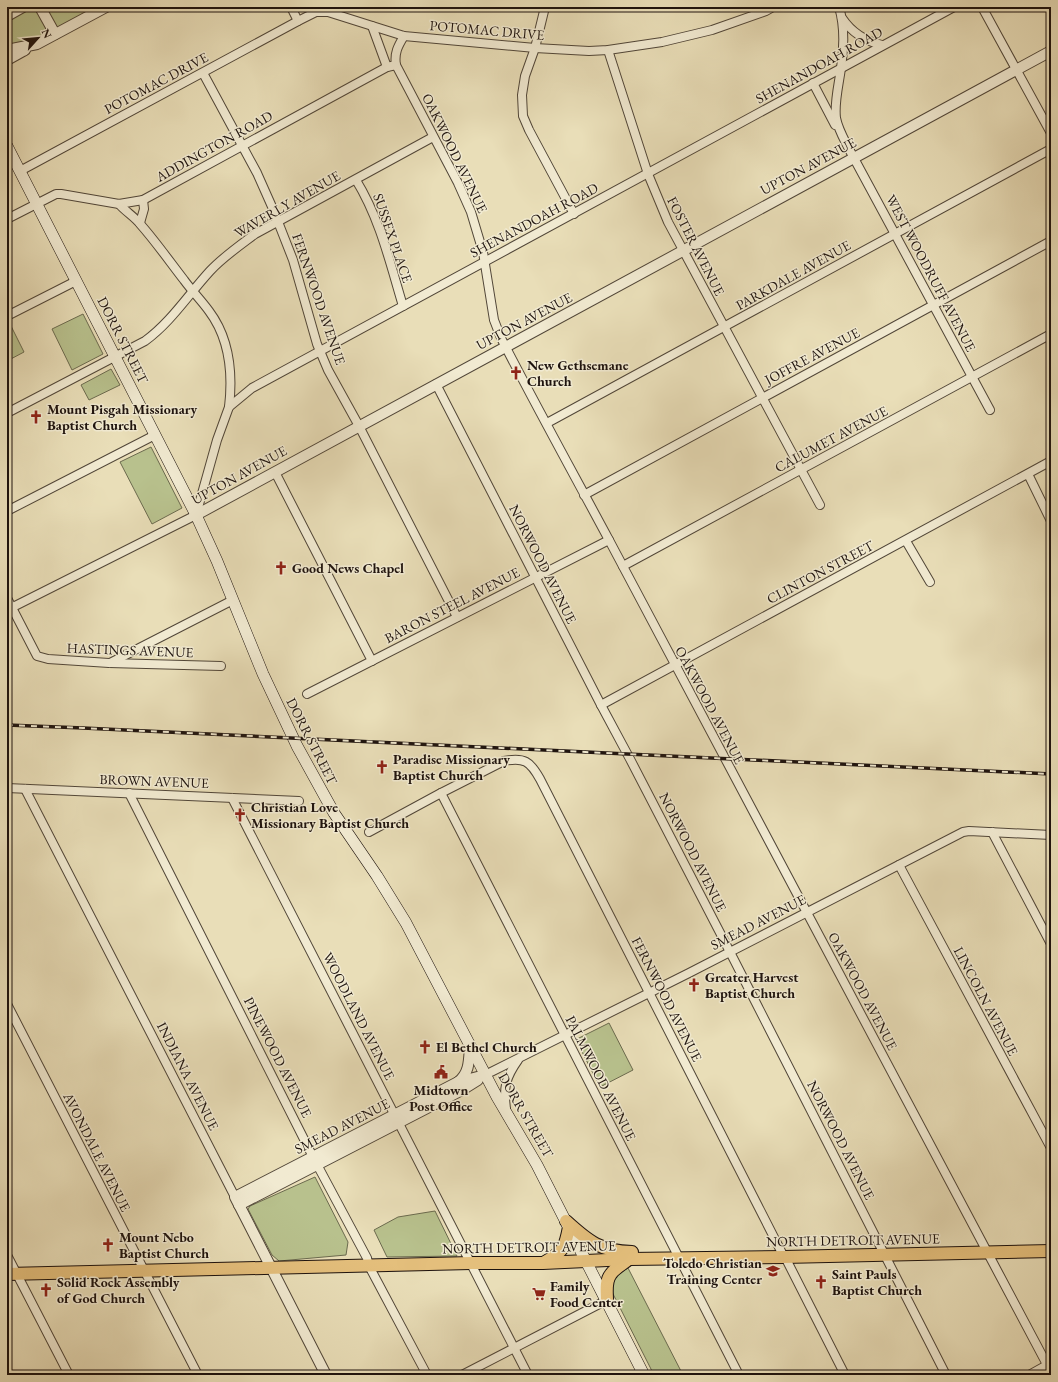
<svg xmlns="http://www.w3.org/2000/svg" width="1058" height="1382" font-family="'EB Garamond',serif">
<rect width="100%" height="100%" fill="#e9deb8"/>
<filter id="stains"><feTurbulence type="fractalNoise" baseFrequency=".005" numOctaves="4"/><feColorMatrix values="0 0 0 0 .2 0 0 0 0 .09 0 0 0 0 .02 0 0 0 .5 -.17"/></filter>
<radialGradient id="worn" r=".72"><stop offset=".6" stop-color="#630" stop-opacity="0"/><stop offset="1" stop-color="#630" stop-opacity=".3"/></radialGradient>
<g fill="#b8c18d" stroke="#6b6a4e">
<polygon points="31,7 37,7 49,29 49,34 37,39 7,46 7,20"/>
<polygon points="42,7 98,7 57,29"/>
<polygon points="83,314 103,354 72,370 52,329"/>
<polygon points="10,324 24,352 7,361 7,325"/>
<polygon points="111,369 120,385 89,400 81,385"/>
<polygon points="151,447 182,508 152,524 120,462"/>
<polygon points="609,1023 633,1070 600,1087 576,1040 577,1039"/>
<polygon points="315,1177 348,1242 346,1255 279,1261 272,1255 248,1209 250,1206"/>
<polygon points="435,1211 457,1256 387,1257 374,1230 398,1217"/>
<path d="M628,1268L683,1375H654L611,1290C612,1278 618,1274 628,1268Z"/>
</g>
<g fill="none" stroke-linecap="round" stroke-linejoin="round">
<g stroke="#514638" stroke-width="10">
<g id="minor">
<polyline points="291,7 298,21"/>
<polyline points="545,7 535,48 525,76 522,95 523,116 529,130 574,214"/>
<path d="M839,7C845,27 844,48 841,68C839,84 834,102 836,118C838,129 844,139 849,149L990,410"/>
<polyline points="982,7 1051,133"/>
<path d="M842,18C852,33 865,41 882,45"/>
<polyline points="372,26 387,67"/>
<path d="M404,36C398,46 394,53 396,65L458,183L471,212L483,252L494,320L501,338C536,406 573,473 609,540C756,818 904,1095 1051,1372"/>
<polyline points="608,50 648,174 668,222 820,505"/>
<polyline points="203,73 257,173 273,209 293,260 317,344 328,370 359,426 457,617"/>
<polyline points="813,83 835,125"/>
<polyline points="20,171 298,21 316,12 328,12 404,36 535,48 589,51 608,50 662,42 712,30 766,11 773,7"/>
<path d="M356,180C380,219 390,263 403,306"/>
<path d="M119,204C126,212 135,217 141,225C156,242 170,262 184,280C192,291 201,300 209,311C230,339 233,373 229,407"/>
<polyline points="7,219 56,194 61,194 119,204 143,200 387,67 396,65"/>
<polyline points="140,223 144,209 143,200"/>
<polyline points="7,316 76,281"/>
<polyline points="436,384 601,705 630,759 730,952 946,1375"/>
<path d="M7,413L145,341C171,322 188,295 210,271C223,257 239,246 255,234L433,137"/>
<polyline points="547,423 1051,149"/>
<polyline points="275,472 372,661"/>
<polyline points="1028,474 1051,521"/>
<polyline points="584,495 1051,241"/>
<polyline points="7,511 155,435"/>
<polyline points="906,541 930,582"/>
<polyline points="623,566 1051,334"/>
<polyline points="7,598 37,656 48,659 109,663 221,666"/>
<polyline points="7,610 196,515 217,440 229,407 252,388 954,7"/>
<polyline points="110,663 233,600"/>
<polyline points="307,694 609,540"/>
<polyline points="601,705 1051,461"/>
<polyline points="7,788 299,801"/>
<polyline points="25,789 235,1197"/>
<polyline points="129,793 313,1157 367,1258 369,1266 427,1375"/>
<polyline points="441,793 739,1375"/>
<polyline points="232,798 528,1375"/>
<path d="M369,832L441,793L504,761C524,757 530,761 540,779L784,1257"/>
<polyline points="992,832 1051,944"/>
<polyline points="899,865 1051,1148"/>
<polyline points="7,1004 198,1375"/>
<polyline points="485,1075 689,973 963,832 969,831 1051,835"/>
<path d="M506,1109C503,1087 506,1077 518,1060"/>
<polyline points="7,1255 69,1375"/>
<polyline points="785,1257 845,1375"/>
<polyline points="462,1375 607,1300"/>
<polyline points="1029,1375 1047,1365"/>
</g>
</g>
<g stroke="#514638" stroke-width="12">
<g id="tertiary">
<polyline points="40,7 55,34"/>
<polyline points="7,16 23,7"/>
<polyline points="7,50 37,44 106,7"/>
<polyline points="7,60 25,50"/>
<polyline points="196,515 1051,51"/>
<path d="M458,1082C470,1073 469,1059 470,1045"/>
<polyline points="239,1205 462,1090 478,1080"/>
<polyline points="326,1375 235,1197 458,1082 485,1075"/>
</g>
</g>
<g stroke="#1e130e" stroke-width="12">
<polyline id="secondary" points="7,146 196,515 217,561 263,674 297,746 334,813 377,876 406,923 497,1097 537,1165 644,1375"/>
</g>
<g stroke="#1e130e" stroke-width="14">
<g id="primary">
<path d="M566,1221C589,1242 600,1251 632,1252"/>
<path d="M545,1262C564,1251 565,1248 569,1227"/>
<polyline points="7,1274 471,1263 543,1263 629,1259 784,1257 1051,1251"/>
<path d="M607,1300C607,1292 605,1281 611,1274C615,1268 623,1264 629,1259"/>
</g>
</g>
<use href="#minor" stroke="#f1ead1" stroke-width="8"/>
<use href="#tertiary" stroke="#f1ead1" stroke-width="10"/>
<use href="#secondary" stroke="#f1ead1" stroke-width="11"/>
<use href="#primary" stroke="#e4bf7c" stroke-width="12"/>
<g stroke="#1e130e" stroke-width="3.5">
<polyline id="rail" points="7,725 83,728 627,754 1051,774"/>
</g>
<use href="#rail" stroke="#f1ead1" stroke-width="2" stroke-dasharray="6" stroke-linecap="butt"/>
</g>
<defs>
<g id="church-bare" transform="scale(1.08)"><path d="M-1.2-6h2.4v3.5h3.3v2.4h-3.3V6h-2.4V-.1h-3.3v-2.4h3.3Z" fill="#8f2418" stroke="#f1ead1" stroke-width="2.5" paint-order="stroke"/></g>
<g id="civic-bare" transform="scale(1.08)"><path d="M-.6-6.5H3V-4.5H.6V-3L4-1V1h2V6H-6V1h2V-1L-.6-3ZM-1.2 2.5V6h2.4V2.5Z" fill="#8f2418" stroke="#f1ead1" stroke-width="2.5" paint-order="stroke"/></g>
<g id="school-bare" transform="scale(1.08)"><path d="M0-5L7-2L0 1L-7-2ZM-4 1L0 2.5L4 1V4Q0 6-4 4Z" fill="#8f2418" stroke="#f1ead1" stroke-width="2.5" paint-order="stroke"/></g>
<g id="supermarket-bare" transform="scale(1.08)"><path d="M-6-5.5h2.5l.6 2H6L4.5 2H-2.5L-4.4-4H-6ZM-1.5 3.2a1.3 1.3 0 1 0 .1 0ZM3 3.2a1.3 1.3 0 1 0 .1 0Z" fill="#8f2418" stroke="#f1ead1" stroke-width="2.5" paint-order="stroke"/></g>
</defs>
<g fill-rule="evenodd">
<use href="#church-bare" x="516" y="373"/>
<use href="#church-bare" x="36" y="417"/>
<use href="#church-bare" x="281" y="568"/>
<use href="#church-bare" x="382" y="767"/>
<use href="#church-bare" x="240" y="815"/>
<use href="#church-bare" x="694" y="985"/>
<use href="#church-bare" x="425" y="1047"/>
<use href="#civic-bare" x="441" y="1072"/>
<use href="#church-bare" x="108" y="1245"/>
<use href="#school-bare" x="773" y="1271"/>
<use href="#church-bare" x="821" y="1282"/>
<use href="#church-bare" x="46" y="1290"/>
<use href="#supermarket-bare" x="539" y="1294"/>
</g>
<g text-anchor="middle" dominant-baseline="central" stroke-width="3" stroke-linejoin="round" paint-order="stroke">
<g font-size="14" fill="#1e130e" stroke="#f1ead1">
<text transform="translate(487 30) rotate(5)">POTOMAC DRIVE</text>
<text transform="translate(819 65) rotate(-29)">SHENANDOAH ROAD</text>
<text transform="translate(156 83) rotate(-28)">POTOMAC DRIVE</text>
<text transform="translate(214 146) rotate(-29)">ADDINGTON ROAD</text>
<text transform="translate(455 153) rotate(64)">OAKWOOD AVENUE</text>
<text transform="translate(808 166) rotate(-28)">UPTON AVENUE</text>
<text transform="translate(287 204) rotate(-30)">WAVERLY AVENUE</text>
<text transform="translate(534 220) rotate(-28)">SHENANDOAH ROAD</text>
<text transform="translate(393 238) rotate(71)">SUSSEX PLACE</text>
<text transform="translate(696 246) rotate(63)">FOSTER AVENUE</text>
<text transform="translate(931 273) rotate(62)">WEST WOODRUFF AVENUE</text>
<text transform="translate(793 275) rotate(-29)">PARKDALE AVENUE</text>
<text transform="translate(319 299) rotate(71)">FERNWOOD AVENUE</text>
<text transform="translate(524 321) rotate(-28)">UPTON AVENUE</text>
<text transform="translate(123 340) rotate(63)">DORR STREET</text>
<text transform="translate(812 356) rotate(-28)">JOFFRE AVENUE</text>
<text transform="translate(831 439) rotate(-28)">CALUMET AVENUE</text>
<text transform="translate(239 475) rotate(-29)">UPTON AVENUE</text>
<text transform="translate(543 564) rotate(63)">NORWOOD AVENUE</text>
<text transform="translate(820 572) rotate(-28)">CLINTON STREET</text>
<text transform="translate(452 605) rotate(-27)">BARON STEEL AVENUE</text>
<text transform="translate(130 650) rotate(2)">HASTINGS AVENUE</text>
<text transform="translate(710 705) rotate(62)">OAKWOOD AVENUE</text>
<text transform="translate(312 741) rotate(63)">DORR STREET</text>
<text transform="translate(154 781) rotate(2)">BROWN AVENUE</text>
<text transform="translate(693 852) rotate(63)">NORWOOD AVENUE</text>
<text transform="translate(758 922) rotate(-27)">SMEAD AVENUE</text>
<text transform="translate(863 991) rotate(62)">OAKWOOD AVENUE</text>
<text transform="translate(667 999) rotate(63)">FERNWOOD AVENUE</text>
<text transform="translate(986 1001) rotate(62)">LINCOLN AVENUE</text>
<text transform="translate(359 1016) rotate(63)">WOODLAND AVENUE</text>
<text transform="translate(278 1057) rotate(63)">PINEWOOD AVENUE</text>
<text transform="translate(188 1076) rotate(63)">INDIANA AVENUE</text>
<text transform="translate(601 1078) rotate(63)">PALMWOOD AVENUE</text>
<text transform="translate(526 1115) rotate(60)">DORR STREET</text>
<text transform="translate(342 1126) rotate(-27)">SMEAD AVENUE</text>
<text transform="translate(841 1140) rotate(63)">NORWOOD AVENUE</text>
<text transform="translate(97 1152) rotate(63)">AVONDALE AVENUE</text>
<text transform="translate(853 1240) rotate(-1)">NORTH DETROIT AVENUE</text>
<text transform="translate(529 1247) rotate(-1)">NORTH DETROIT AVENUE</text>
</g>
<g font-size="14" font-weight="bold" fill="#1e130e" stroke="#f1ead1" text-anchor="start">
<text x="527" y="365">New Gethsemane<tspan x="527" dy="16">Church</tspan></text>
<text x="47" y="409">Mount Pisgah Missionary<tspan x="47" dy="16">Baptist Church</tspan></text>
<text x="292" y="568">Good News Chapel</text>
<text x="393" y="759">Paradise Missionary<tspan x="393" dy="16">Baptist Church</tspan></text>
<text x="251" y="807">Christian Love<tspan x="251" dy="16">Missionary Baptist Church</tspan></text>
<text x="705" y="977">Greater Harvest<tspan x="705" dy="16">Baptist Church</tspan></text>
<text x="436" y="1047">El Bethel Church</text>
<text x="441" y="1090" text-anchor="middle">Midtown<tspan x="441" dy="16">Post Office</tspan></text>
<text x="119" y="1237">Mount Nebo<tspan x="119" dy="16">Baptist Church</tspan></text>
<text x="762" y="1263" text-anchor="end">Toledo Christian<tspan x="762" dy="16">Training Center</tspan></text>
<text x="832" y="1274">Saint Pauls<tspan x="832" dy="16">Baptist Church</tspan></text>
<text x="57" y="1282">Solid Rock Assembly<tspan x="57" dy="16">of God Church</tspan></text>
<text x="550" y="1286">Family<tspan x="550" dy="16">Food Center</tspan></text>
</g>
</g>
<rect width="1058" height="1382" fill="none" stroke="#e9deb8" stroke-width="24"/>
<rect x="8" y="8" width="1042" height="1366" fill="none" stroke="#1e130e" stroke-width="2"/>
<rect x="12" y="12" width="1034" height="1358" fill="none" stroke="#1e130e"/>
<g transform="translate(38 38) rotate(63)" stroke="#f1ead1" stroke-width="3" paint-order="stroke">
<path d="M0-3L7 15L0 10L-7 15Z" fill="#1e130e"/>
<text y="-6" font-size="11" font-weight="bold" text-anchor="middle" fill="#1e130e">N</text>
</g>
<rect width="100%" height="100%" filter="url(#stains)"/>
<rect width="100%" height="100%" fill="url(#worn)"/>
</svg>
